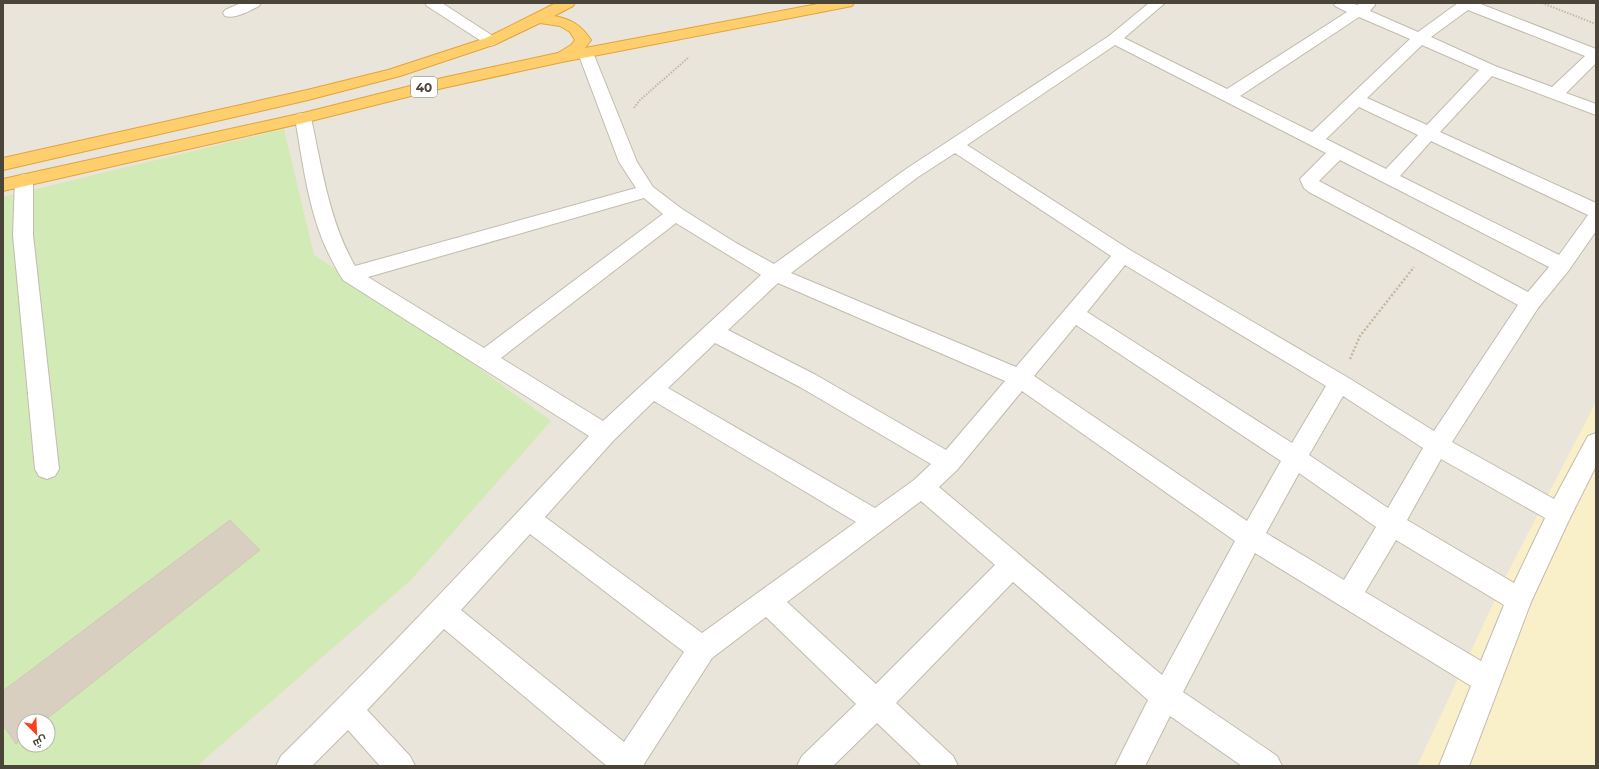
<svg xmlns="http://www.w3.org/2000/svg" width="1599" height="769" font-family="Montserrat,Cairo,sans-serif">
<rect width="100%" height="100%" fill="#f6f3ec"/>
<path fill="#eae5da" fill-rule="evenodd" d="M3,3H1596V766H3ZM24,721H48V745H24Z"/>
<path fill="#d2eab5" fill-rule="evenodd" d="M284,129L314,255L427,330L551,421L411,580L197,766H3V197ZM24,721H48V745H24Z"/>
<polygon fill="#f9efc9" points="1596,402 1596,766 1417,766 1507,574"/>
<polygon fill="#d8cfc1" stroke="#d3c7b4" points="230,520 260,550 44,721 24,721 24,737 16,744 3,725 3,691"/>
<g fill="none" stroke-linecap="round" stroke-linejoin="round">
<g stroke="#c2bbae" stroke-width="2">
<g id="minor">
<path d="M241,3H261L259,6C249,11 236,19 225,16L223,13L225,10Z"/>
<polygon points="425,3 442,3 496,38 499,41 496,44 491,46 486,44 427,6"/>
<path d="M1149,3H1165L1124,38L1227,89L1347,12L1335,6L1333,3H1352L1357,5L1361,3H1374L1375,5L1370,11L1418,32L1458,3H1478L1596,49V63L1566,93L1596,104V115L1492,76L1440,132L1596,203V231L1569,270L1538,308L1452,442L1554,499L1588,436L1596,433V466L1569,520L1531,602L1469,766H1439L1471,686L1255,553L1183,692L1277,756L1282,766H1242L1170,716L1145,766H1115L1148,700L1013,582L896,703L953,756L958,766H922L877,723L833,766H797L802,756L856,704L766,617L712,658L644,764L645,766H607L444,629L367,710L410,756L415,766H380L348,730L312,766H276L281,756C387,652 488,544 589,436L343,280C335,267 328,253 322,239C307,200 302,158 295,118L297,114L303,113L309,114L311,118C322,168 329,221 355,266L636,188L619,162L578,53L580,50L586,48L592,50L637,162L653,187L682,209L736,243L774,264L906,169L1109,36ZM1468,10L1585,56L1552,87L1495,66L1431,37ZM1359,17L1410,39L1312,132L1240,96ZM1115,45L1326,153L1300,179L1304,188L1309,192L1422,252L1518,305L1434,431L1347,377L1130,250L967,145ZM1422,45L1479,70L1427,125L1367,98ZM1359,107L1418,135L1386,169L1326,139ZM1431,141L1588,215L1559,255L1400,176ZM955,153L1111,256L1016,367L791,273L918,177ZM1340,160L1549,267L1528,292L1319,181ZM644,198L663,214L484,348L368,277ZM676,223L761,275L603,421L501,358ZM1125,265L1326,386L1292,443L1087,312ZM778,283L1005,381L946,450L816,375L728,330ZM1076,325L1281,461L1247,521L1034,376ZM715,343L800,387L931,464L914,480L875,508L668,388ZM1022,391L1235,541L1162,675L939,487L957,470ZM1343,396L1423,448L1388,508L1309,455ZM654,401L856,522L702,633L545,517L613,441ZM1441,459L1545,518L1514,583L1407,520ZM1299,473L1376,527L1344,580L1266,533ZM921,501L995,565L876,684L787,602ZM530,534L684,652L624,742L461,610ZM1396,540L1504,605L1481,661L1365,592Z"/>
<polygon points="24,174 30,176 33,180 33,235 59,469 55,476 47,479 39,476 35,469 13,235 15,180 18,176"/>
</g>
</g>
<g stroke="#e0a43c" stroke-width="2">
<path id="highway" d="M556,3H575L573,6L554,16C571,19 581,25 591,40L585,48L823,3H854L852,6L847,7L562,62L443,88L303,123L3,191V179L303,113L442,78L558,53L571,45L575,40L570,32L560,26L540,23L496,44L400,76L308,100L3,170V158L307,90L388,70L486,38Z"/>
</g>
<g stroke="#c4b79f" stroke-width="2" stroke-dasharray="1.5 1.5" stroke-linecap="butt">
<polyline points="1542,3 1596,24"/>
<polyline points="634,108 640,100 689,57"/>
</g>
<polyline stroke="#c4b79f" stroke-width="2.5" stroke-dasharray="2 2" stroke-linecap="butt" points="1350,359 1360,336 1414,267"/>
<use href="#minor" fill="#fff" fill-rule="evenodd"/>
<use href="#highway" fill="#ffcf6e" fill-rule="evenodd"/>
</g>
<g text-anchor="middle" dominant-baseline="central" stroke-width="4" stroke-linejoin="round" paint-order="stroke">
<rect fill="#fff" stroke="#817c74" stroke-width="1" x="411" y="77" width="26" height="20" rx="3"/>
<g font-size="12" font-weight="bold" fill="#4b4439">
<text x="424" y="87">40</text>
</g>
</g>
<rect width="1599" height="769" fill="none" stroke="#4b4439" stroke-width="8"/>
<g transform="translate(36 733) rotate(156)"><circle r="19" fill="#ffffff" stroke="#b7b4b0"/>
<path d="M0-3L7 15L0 10L-7 15Z" fill="#fc3f1d"/>
<text y="-6" font-size="11" font-weight="bold" text-anchor="middle" fill="#4b4439">ش</text>
</g>
</svg>
